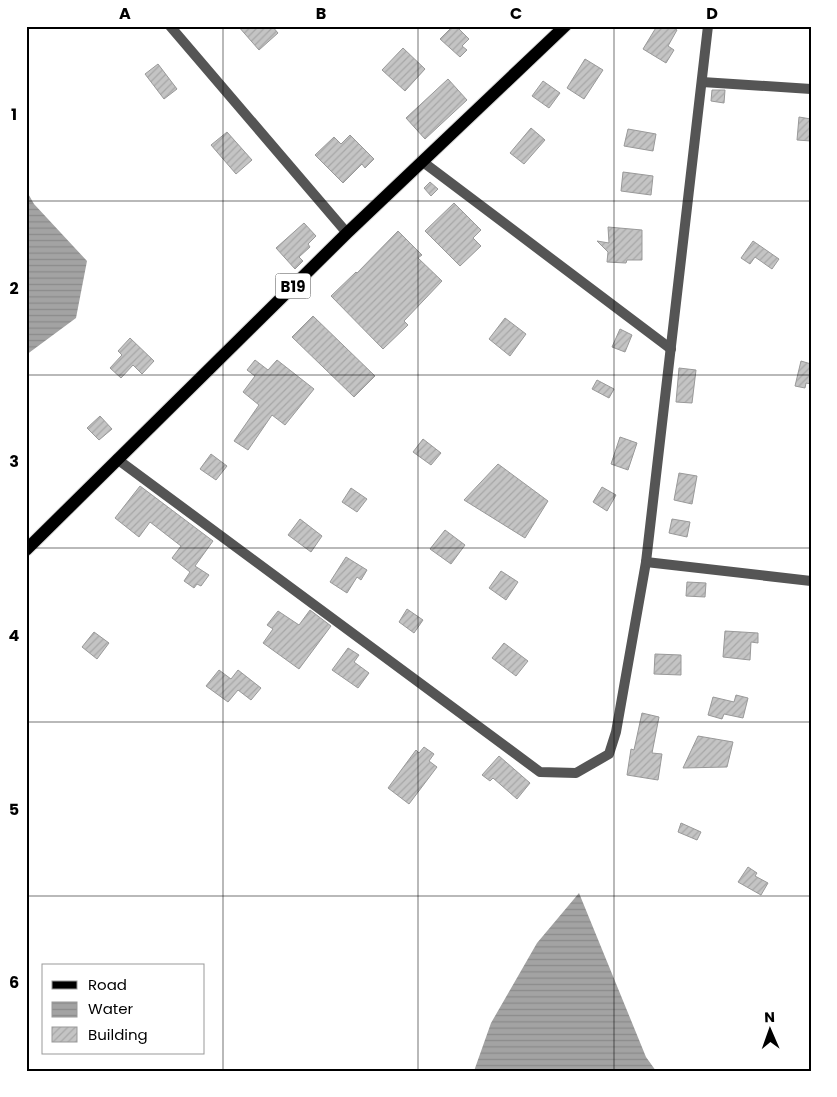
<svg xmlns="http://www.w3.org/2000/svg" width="837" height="1097" font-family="Poppins,sans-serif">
<defs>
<pattern id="water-rules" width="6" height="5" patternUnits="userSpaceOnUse" patternTransform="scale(1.25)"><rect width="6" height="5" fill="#a3a3a3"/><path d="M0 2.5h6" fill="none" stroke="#8b8b8b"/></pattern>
<pattern id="building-hatch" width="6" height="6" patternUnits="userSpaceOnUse" patternTransform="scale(1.25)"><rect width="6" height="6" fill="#c4c4c4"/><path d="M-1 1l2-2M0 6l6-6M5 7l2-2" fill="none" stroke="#a7a7a7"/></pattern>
</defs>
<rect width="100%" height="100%" fill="#fff"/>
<g fill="url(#water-rules)">
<polygon points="26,190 34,204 87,261 76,318 26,355"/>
<polygon points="579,893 646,1057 656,1071 474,1071 491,1023 537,943"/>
</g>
<g fill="url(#building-hatch)" stroke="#999">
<polygon points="238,26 272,26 278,33 259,50"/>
<polygon points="453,26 456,26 469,39 462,46 467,50 460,57 440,39"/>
<polygon points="657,26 671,26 677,30 668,46 674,50 666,63 643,49"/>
<polygon points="403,48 425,69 405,91 382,70"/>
<polygon points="585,59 603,70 584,99 567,88"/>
<polygon points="158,64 177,89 164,99 145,74"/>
<polygon points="448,79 467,100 425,139 406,118"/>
<polygon points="543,81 560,93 549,108 532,96"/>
<polygon points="712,90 725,90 724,103 711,101"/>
<polygon points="799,117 811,119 811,141 797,140"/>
<polygon points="531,128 545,140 524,164 510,153"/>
<polygon points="628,129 656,134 653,151 624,146"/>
<polygon points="227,132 252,160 236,174 211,145"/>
<polygon points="350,135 374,159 365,168 362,164 343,183 315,155 334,137 341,144"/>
<polygon points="623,172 653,176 651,195 621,191"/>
<polygon points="430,182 438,189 431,196 424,188"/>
<polygon points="454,203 481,230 473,238 481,246 460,266 425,231"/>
<polygon points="304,223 316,236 308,244 310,247 299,257 303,261 295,269 276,248"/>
<polygon points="608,227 642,230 642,260 627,260 626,263 607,262 608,252 597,241 609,243"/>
<polygon points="398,231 422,255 418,258 442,281 404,321 408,325 383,349 331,296 356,272 357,273"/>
<polygon points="753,241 779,259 772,269 755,257 750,264 741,258"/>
<polygon points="313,316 375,376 354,397 292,337"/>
<polygon points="505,318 526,334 510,356 489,339"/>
<polygon points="620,329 632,335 625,352 612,347"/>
<polygon points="130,338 154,361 142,374 133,365 121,378 110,368 122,355 118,351"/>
<polygon points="255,360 268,370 277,360 314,389 285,425 272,415 248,450 234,441 259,405 243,392 255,376 247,370"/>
<polygon points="801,361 811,364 811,384 806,383 805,388 795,386"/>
<polygon points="679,368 696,370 692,403 676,402"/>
<polygon points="597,380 614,389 609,398 592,389"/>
<polygon points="100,416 112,429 99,440 87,428"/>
<polygon points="620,437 637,443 628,470 611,464"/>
<polygon points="423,439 441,453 431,465 413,452"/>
<polygon points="211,454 227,466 216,480 200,469"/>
<polygon points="498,464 548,501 525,538 464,500"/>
<polygon points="679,473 697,476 692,504 674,500"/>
<polygon points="140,486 213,541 195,566 209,575 201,586 197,584 194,588 184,581 190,572 172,558 181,546 150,522 139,537 115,518"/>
<polygon points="602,487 616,495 607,511 593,502"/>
<polygon points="351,488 367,499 357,512 342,502"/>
<polygon points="300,519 322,536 311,552 288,535"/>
<polygon points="672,519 690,522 687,537 669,533"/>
<polygon points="445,530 465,545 451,564 430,549"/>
<polygon points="346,557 367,570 361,580 357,577 347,593 330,582"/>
<polygon points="501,571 518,582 506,600 489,588"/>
<polygon points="687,582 706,583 705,597 686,596"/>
<polygon points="407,609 423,620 414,633 399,622"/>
<polygon points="310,610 331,626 299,669 263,643 273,629 267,625 278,611 299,625"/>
<polygon points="725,631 758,633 758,643 751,642 750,660 723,657"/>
<polygon points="94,632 109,643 97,659 82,647"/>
<polygon points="504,643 528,661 516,676 492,658"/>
<polygon points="348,648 359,655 354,662 369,673 358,688 332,670"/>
<polygon points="655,654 681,655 681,675 654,674"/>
<polygon points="219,670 231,679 238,670 261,688 251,700 238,690 228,702 206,686"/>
<polygon points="736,695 748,698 743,718 724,714 722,719 708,715 713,697 734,702"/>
<polygon points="642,713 659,717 652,753 662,754 658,780 627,775 631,749 634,750"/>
<polygon points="698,736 733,742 727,767 683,768"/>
<polygon points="424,747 434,754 429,761 437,767 409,804 388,788 416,750 419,753"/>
<polygon points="499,756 530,783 517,799 493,778 490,781 482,775"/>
<polygon points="681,823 701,832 697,840 678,832"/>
<polygon points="748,867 757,873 755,876 768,883 761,895 738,882"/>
</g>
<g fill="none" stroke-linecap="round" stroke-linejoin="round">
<g stroke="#dbdbdb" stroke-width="14">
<polyline id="primary" points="26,550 347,233 565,26"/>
</g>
<g stroke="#555" stroke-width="10">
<polyline points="170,26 347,233"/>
<polyline points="702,82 811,89"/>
<polyline points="423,162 671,349"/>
<polyline points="117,459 540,772 576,773 609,754 616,732 646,562 708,26"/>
<polyline points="646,562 811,581"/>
</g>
<use href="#primary" stroke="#000" stroke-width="12"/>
</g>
<path fill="none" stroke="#000" stroke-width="1" stroke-opacity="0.55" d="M223,26V1071M418,26V1071M614,26V1071M26,201H811M26,375H811M26,548H811M26,722H811M26,896H811"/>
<g text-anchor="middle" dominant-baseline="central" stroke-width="4.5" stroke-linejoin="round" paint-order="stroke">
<rect fill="#fff" stroke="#4c4c4c" stroke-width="1" x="275.5" y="273.5" width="35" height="25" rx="4"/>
<g font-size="15" font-weight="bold" fill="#000">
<text x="293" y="286">B19</text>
</g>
</g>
<rect width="837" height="1097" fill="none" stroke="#ffffff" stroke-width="55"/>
<rect x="42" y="964" width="162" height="90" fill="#ffffff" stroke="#999999"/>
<rect x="52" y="981" width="25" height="8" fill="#000000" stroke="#999999"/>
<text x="88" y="990" font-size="15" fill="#000000">Road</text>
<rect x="52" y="1002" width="25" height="15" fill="url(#water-rules)" stroke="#999999"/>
<text x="88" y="1014" font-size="15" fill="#000000">Water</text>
<rect x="52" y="1027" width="25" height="15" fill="url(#building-hatch)" stroke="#999999"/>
<text x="88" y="1040" font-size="15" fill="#000000">Building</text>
<g transform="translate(770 1030) rotate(358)" stroke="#ffffff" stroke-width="4" paint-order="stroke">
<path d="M0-4L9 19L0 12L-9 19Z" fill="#000000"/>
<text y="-8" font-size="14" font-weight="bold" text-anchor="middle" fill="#000000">N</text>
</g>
<rect x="28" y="28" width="782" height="1042" fill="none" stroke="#000" stroke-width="2"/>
<g font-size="16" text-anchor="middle" font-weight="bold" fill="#000">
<text x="125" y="19">A</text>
<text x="321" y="19">B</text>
<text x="516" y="19">C</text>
<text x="712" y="19">D</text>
<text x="14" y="120">1</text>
<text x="14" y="294">2</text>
<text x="14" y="467">3</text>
<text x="14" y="641">4</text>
<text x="14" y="815">5</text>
<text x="14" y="988">6</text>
</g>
</svg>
